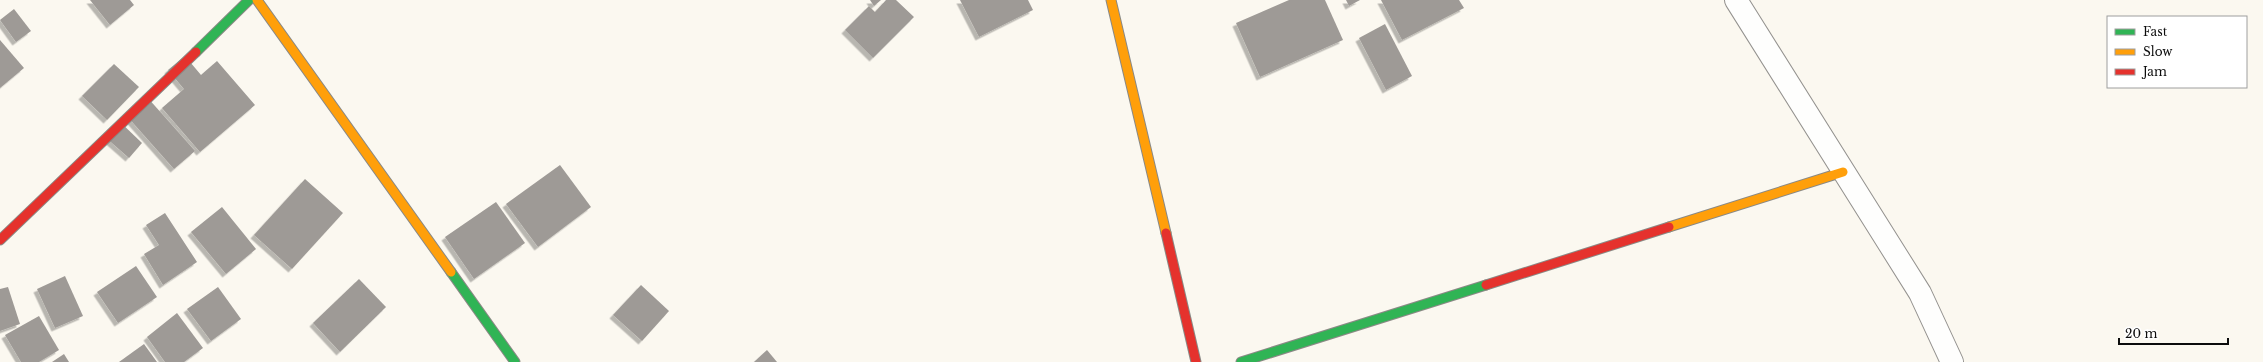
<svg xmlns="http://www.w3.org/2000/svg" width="2263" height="362" font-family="'Libre Baskerville',serif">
<defs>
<filter id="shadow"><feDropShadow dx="-3.5" dy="3.5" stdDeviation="0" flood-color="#0004"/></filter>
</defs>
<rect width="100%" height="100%" fill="#fbf8f0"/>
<g fill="#9e9a96" filter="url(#shadow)">
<polygon points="90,0 130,0 134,5 110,25"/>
<polygon points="870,0 881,0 874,6"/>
<polygon points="886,0 896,0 914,17 873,58 845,30 869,6 875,12"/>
<polygon points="960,0 1028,0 1033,10 979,37"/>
<polygon points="1289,0 1325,0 1343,40 1260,77 1236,23"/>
<polygon points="1346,0 1360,0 1349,6"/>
<polygon points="1381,0 1459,0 1464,8 1402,40"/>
<polygon points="14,9 31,31 16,42 0,20"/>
<polygon points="1385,24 1412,76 1386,90 1359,38"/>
<polygon points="0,40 24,68 0,88"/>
<polygon points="185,56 201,75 217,61 255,105 200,152 162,108 184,89 168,70"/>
<polygon points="114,64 139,87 107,120 82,96"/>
<polygon points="147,97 195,151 174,169 126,115"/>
<polygon points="118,120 142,143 129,158 104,136"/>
<polygon points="560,165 591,207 538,247 506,204"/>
<polygon points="305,179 343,213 292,269 254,235"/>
<polygon points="496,202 525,243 474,279 445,237"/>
<polygon points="222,207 256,249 226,274 191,232"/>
<polygon points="165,213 197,262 163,285 144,254 159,245 146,225"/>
<polygon points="136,266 157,297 118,323 97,292"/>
<polygon points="65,276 83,316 55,328 37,289"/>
<polygon points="359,279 386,307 340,352 313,323"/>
<polygon points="641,285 669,311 642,341 613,315"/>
<polygon points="8,287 20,324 0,331 0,289"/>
<polygon points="218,287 241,319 211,341 187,309"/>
<polygon points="177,313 203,348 184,362 165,362 147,337"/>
<polygon points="39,316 59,350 39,362 21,362 5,335"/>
<polygon points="144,344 157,362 119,362"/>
<polygon points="767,350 777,362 754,362"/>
<polygon points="64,354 69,362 52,362"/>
</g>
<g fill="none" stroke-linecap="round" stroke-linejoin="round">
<g stroke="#94928f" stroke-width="24">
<polyline id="street" points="1736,0 1920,293 1952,362"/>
</g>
<g stroke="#8a8985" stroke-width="11">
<g id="fast">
<polyline points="196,52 249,0"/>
<polyline points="451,272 515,362"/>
<polyline points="1241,362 1486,285"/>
</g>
</g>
<g stroke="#8a8985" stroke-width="11">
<g id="slow">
<polyline points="257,0 451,272"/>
<polyline points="1111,0 1166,233"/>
<polyline points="1669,227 1843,172"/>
</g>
</g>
<g stroke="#8a8985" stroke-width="11">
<g id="jam">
<polyline points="1166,233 1196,362"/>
<polyline points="0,240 196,52"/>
<polyline points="1486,285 1669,227"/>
</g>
</g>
<use href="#street" stroke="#fefefd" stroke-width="22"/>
<use href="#fast" stroke="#30b455" stroke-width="9"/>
<use href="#slow" stroke="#ff9f0a" stroke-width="9"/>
<use href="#jam" stroke="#e5322d" stroke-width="9"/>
</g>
<rect x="2107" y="16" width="140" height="72" fill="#ffffff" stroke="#9e9e9e"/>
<rect x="2115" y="29" width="20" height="6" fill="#30b455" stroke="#9e9e9e"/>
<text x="2143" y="36" font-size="12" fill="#0c0c0c">Fast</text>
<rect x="2115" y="49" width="20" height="6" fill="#ff9f0a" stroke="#9e9e9e"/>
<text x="2143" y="56" font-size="12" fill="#0c0c0c">Slow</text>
<rect x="2115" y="69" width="20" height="6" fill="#e5322d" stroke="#9e9e9e"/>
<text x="2143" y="76" font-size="12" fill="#0c0c0c">Jam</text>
<path d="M2119 338v6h109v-6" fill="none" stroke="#0c0c0c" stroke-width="2"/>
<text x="2125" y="338" font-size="12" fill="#0c0c0c" stroke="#ffffff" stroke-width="3" paint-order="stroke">20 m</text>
</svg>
